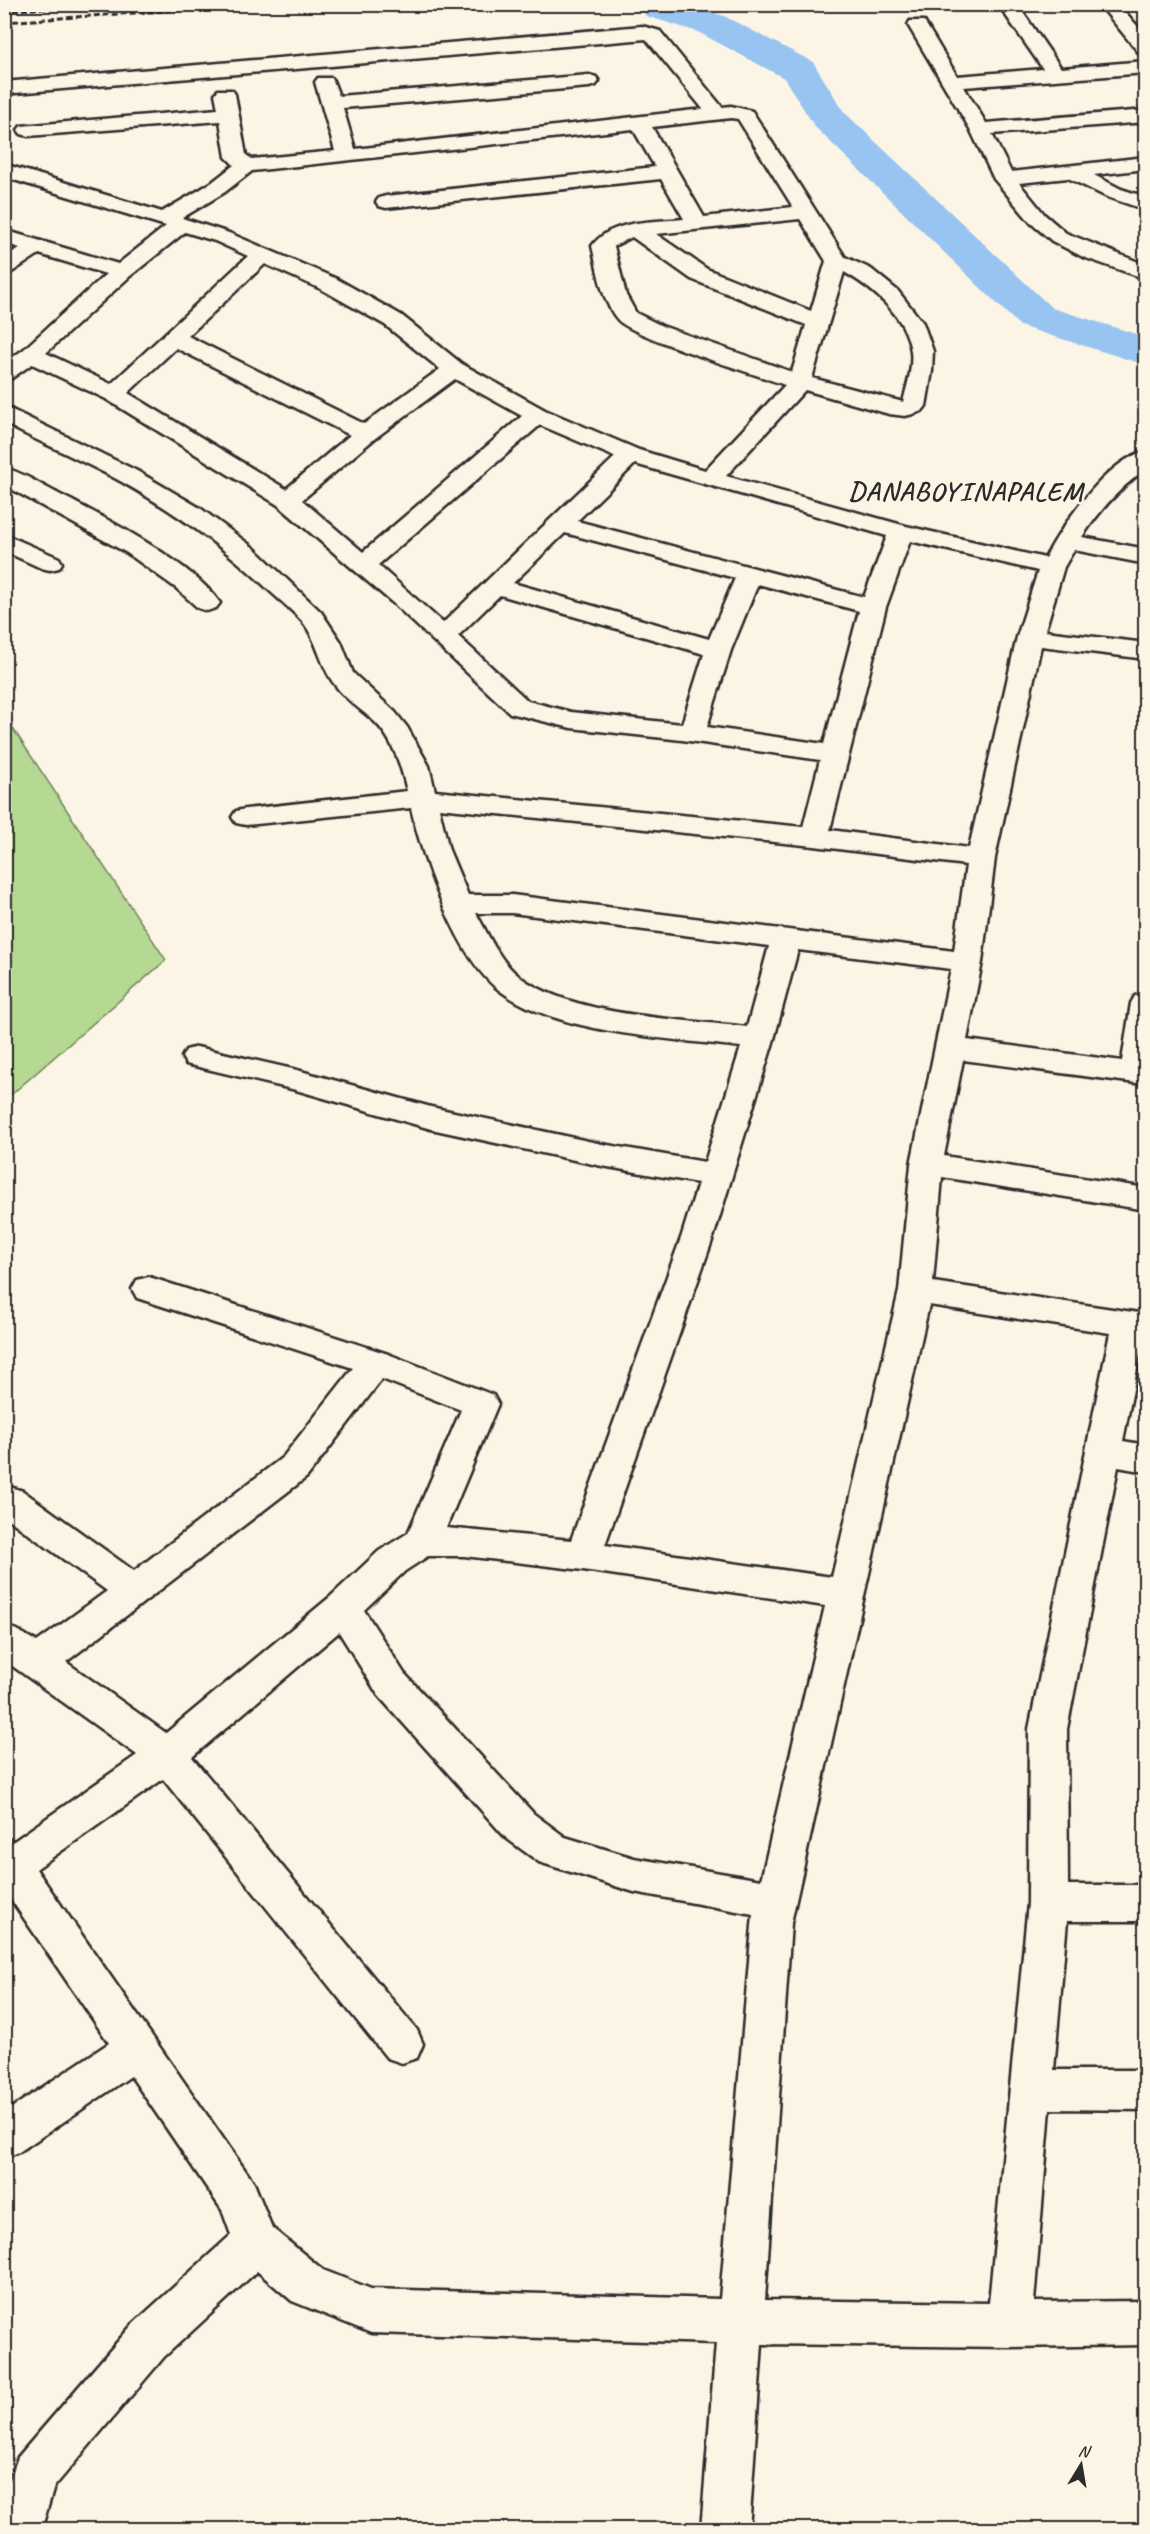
<svg xmlns="http://www.w3.org/2000/svg" width="1150" height="2534" font-family="Caveat,sans-serif">
<rect width="100%" height="100%" fill="#fcf5e5"/>
<filter id="ink" filterUnits="userSpaceOnUse"><feTurbulence type="fractalNoise" baseFrequency=".0167" numOctaves="2"/><feDisplacementMap in="SourceGraphic" scale="12" xChannelSelector="R" yChannelSelector="G"/><feConvolveMatrix kernelMatrix="1 2 1 2 8 2 1 2 1" color-interpolation-filters="sRGB"/></filter>
<g filter="url(#ink)">
<polygon fill="#b5d892" stroke="#70825e" stroke-width="1.5" points="4,715 166,960 5,1100 4,1100"/>
<g fill="none" stroke-linecap="round" stroke-linejoin="round">
<polygon fill="#97c4f1" fill-rule="evenodd" points="639,4 686,4 724,16 813,62 844,112 1052,308 1146,337 1146,365 1020,326 815,127 784,78 698,32 646,16"/>
<g stroke="#2b2b2b" stroke-width="5">
<g id="minor">
<polygon points="998,4 1017,4 1061,68 1146,61 1146,73 964,87 986,123 1146,110 1146,122 992,134 1011,172 1146,157 1146,169 1094,175 1121,189 1146,197 1146,210 1107,197 1068,178 1019,183 1045,215 1066,233 1146,265 1146,279 1083,257 1052,241 1031,223 994,179 970,129 908,25 910,21 924,21 957,76 1043,69"/>
<polygon points="1099,4 1118,4 1146,36 1146,55 1139,53"/>
<path d="M642,26L660,31L722,107L731,106L752,111L845,257L871,269L898,291L923,323L933,351L932,371L926,406L922,411L913,414L905,416L889,414L805,390L726,476L906,526L1045,558C1063,524 1106,461 1146,451V469C1119,488 1100,510 1082,537L1146,549V564L1074,550L1064,567L1045,631L1146,643V659L1041,646L995,858L982,962L967,1040L1122,1061L1131,1003L1135,996L1146,993V1081L1136,1083L963,1060L944,1156L1146,1188V1210L942,1177L933,1282L1146,1314V1338H1143L1123,1441L1146,1445V1472L1118,1467L1067,1729L1068,1885H1146V1921H1067L1054,2070H1146V2110L1050,2109L1034,2302L1146,2301V2345L1009,2347L762,2344L749,2530H701L716,2343L371,2333L292,2301L257,2271L164,2357L54,2487L41,2530H4V2496L18,2457L132,2325L231,2235L222,2210L131,2076L19,2152L4,2158V2113L109,2043L4,1889V1838L14,1841L137,1755L4,1660V1626L17,1630L37,1642L107,1591L4,1516V1489L10,1487L23,1491L134,1571L283,1457L353,1368L137,1298L132,1289L137,1280L149,1277L388,1354L493,1395L498,1404L446,1528L571,1540L682,1235L698,1183L602,1166L431,1129L296,1090L186,1064L182,1057L186,1050L197,1047L297,1070L431,1107L602,1144L705,1162L741,1047C669,1038 558,1035 499,990C456,957 423,860 411,808L246,825L236,823L232,817L236,811L246,809L407,791C401,766 394,741 375,722C362,710 346,700 335,685C320,666 318,640 302,621C293,611 282,602 272,593C227,549 177,513 122,482C84,461 43,444 4,423V406L137,471L200,508L254,548L321,612L341,642L353,673L395,712L407,727L429,766L435,791L803,827L820,760L682,740L571,728L510,713L394,604L278,505L106,399L32,364L12,378L4,380V363L23,350L106,274L39,254L12,272L4,273V257L20,248L4,243V230L118,264L166,226L4,177V164L162,212L211,183L234,165L226,157L220,121L28,136L21,134L18,130L21,126L218,109L215,94L218,90H232L235,94L246,155L252,159L335,151L315,82L318,78H332L339,96L589,75L596,77L599,81L596,85L589,87L343,108L355,149L703,109L646,39L4,94V82ZM731,118L738,119L793,207L704,217L652,127ZM633,129L655,167L386,196L379,198L376,202L379,206L386,208L661,179L684,219C654,222 611,219 592,246C598,270 601,300 618,320C633,337 756,374 785,385L705,470L639,450L545,410L462,364L401,315L337,279L229,233L182,218L225,192L252,171ZM800,219L826,261L811,311L707,269L656,234ZM185,232L215,241L248,256L111,384L46,353L129,277ZM632,237L691,279L806,325L792,372L662,326L636,313L626,295L614,246ZM265,264L321,289L385,325L440,369L364,424L188,336ZM844,272C874,289 906,316 911,351C913,368 907,386 903,402L812,378ZM176,348L350,435L286,489L128,393ZM455,379L522,416L363,552L302,500L374,439ZM540,425L615,457L443,623L378,565ZM635,464L887,536L864,597L577,521ZM565,533L735,578L709,639L513,583ZM910,541L1038,571L1017,637L969,848L830,830L886,607ZM758,584L859,611L824,744L707,727L731,650ZM500,595L704,654L682,724L571,712L528,701L458,636ZM439,808L814,846L966,865L954,951L512,895H468L449,850ZM476,913H512L769,946L747,1027C680,1019 575,1017 520,977C499,961 489,936 476,913ZM798,950L951,969L911,1164L899,1291L832,1577L605,1545L714,1235L774,1039ZM929,1305L1110,1333L1029,1729L1028,1903L989,2303L765,2300L791,1923ZM382,1379L461,1410L408,1533L379,1551L330,1597L166,1733L66,1662L307,1477ZM428,1556H464L583,1570L825,1606L761,1880L634,1858L565,1837L534,1814L404,1673L364,1610L405,1571ZM339,1632L378,1695L506,1838L539,1862L634,1892L753,1914L720,2299L371,2289L323,2270L272,2228L254,2183L36,1869L163,1779L387,2058L402,2063L417,2058L423,2044L417,2030L192,1757Z"/>
<path d="M4,468C22,472 39,484 55,492C101,516 191,561 220,603L216,608L207,611L198,608L176,588L127,553L4,485Z"/>
<polygon points="4,534 59,558 62,563 59,568 50,570 41,568 4,551"/>
</g>
</g>
<use href="#minor" fill="#fcf5e5" fill-rule="evenodd"/>
<g stroke="#2b2b2b" stroke-width="3" stroke-dasharray="6 3" stroke-linecap="butt">
<polyline points="4,11 108,4"/>
<polyline points="4,22 264,4"/>
</g>
</g>
</g>
<g text-anchor="middle" dominant-baseline="central" stroke-width="5" stroke-linejoin="round" paint-order="stroke">
<g font-size="27" font-weight="bold" letter-spacing="1.5" fill="#2b2b2b" stroke="#fcf5e5">
<text x="966" y="491">DANABOYINAPALEM</text>
</g>
</g>
<rect width="1150" height="2534" fill="none" stroke="#fcf5e5" stroke-width="24"/>
<rect x="12" y="12" width="1126" height="2510" fill="none" stroke="#2b2b2b" stroke-width="2" filter="url(#ink)"/>
<g transform="translate(1081 2465) rotate(11)" stroke="#fcf5e5" stroke-width="4.5" paint-order="stroke">
<path d="M0-4.5L10 22L0 15L-10 22Z" fill="#2b2b2b"/>
<text y="-9" font-size="16" font-weight="bold" text-anchor="middle" fill="#2b2b2b">N</text>
</g>
</svg>
